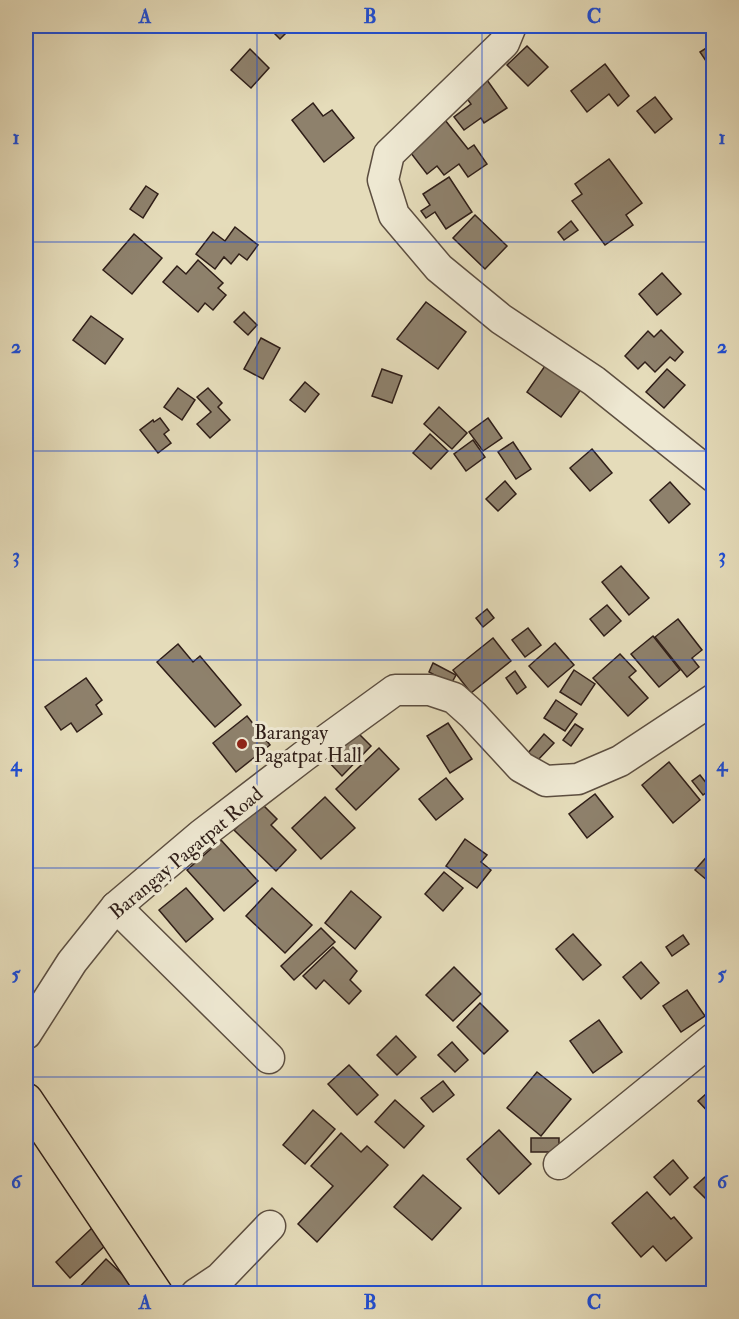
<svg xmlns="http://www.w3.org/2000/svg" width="739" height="1319" font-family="'IM FELL Double Pica',serif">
<rect width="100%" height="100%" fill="#e5dcba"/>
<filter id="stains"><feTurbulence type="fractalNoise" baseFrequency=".00333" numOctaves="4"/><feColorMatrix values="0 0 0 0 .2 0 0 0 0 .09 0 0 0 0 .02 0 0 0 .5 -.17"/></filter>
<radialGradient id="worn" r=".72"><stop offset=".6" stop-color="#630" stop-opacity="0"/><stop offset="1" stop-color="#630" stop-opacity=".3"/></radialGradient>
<g fill="#8e816c" stroke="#2f1e18" stroke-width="1.5">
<polygon points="275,26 288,26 291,28 280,39 271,30"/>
<polygon points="714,43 714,73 700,52"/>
<polygon points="527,46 548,67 528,86 507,65"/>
<polygon points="250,49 269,68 251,88 231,70"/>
<polygon points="605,64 629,96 618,106 609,94 587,112 571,91"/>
<polygon points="482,73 507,108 484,123 481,118 464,130 454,117 471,104 460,89"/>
<polygon points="655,97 672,119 655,133 637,111"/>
<polygon points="313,103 323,116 332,110 354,138 324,162 292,120"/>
<polygon points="445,120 468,149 474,145 487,164 468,177 459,164 444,175 437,166 427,174 407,148"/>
<polygon points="609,159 642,203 626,215 633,225 605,245 572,201 582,194 575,184"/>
<polygon points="449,177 472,212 446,229 435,212 426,218 421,211 430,205 423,194"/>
<polygon points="146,186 158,194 143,218 130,209"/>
<polygon points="475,215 507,246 485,269 453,238"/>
<polygon points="571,221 578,230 564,240 558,232"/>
<polygon points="235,227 258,245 247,260 239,254 231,264 224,257 215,269 196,254 213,232 225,241"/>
<polygon points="134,234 162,258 132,294 103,270"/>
<polygon points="198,260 223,283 218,288 226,295 213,310 205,303 198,312 163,282 177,266 186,274"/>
<polygon points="662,273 681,294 657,315 639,294"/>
<polygon points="426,302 466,332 438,369 397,339"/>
<polygon points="244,312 257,325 248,335 234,322"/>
<polygon points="91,316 123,339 105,364 73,340"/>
<polygon points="661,330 683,352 675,361 670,357 655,372 645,362 638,369 625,356 648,331 654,337"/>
<polygon points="261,338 280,348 263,379 244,369"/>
<polygon points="547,363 582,388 561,417 527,392"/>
<polygon points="382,369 402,376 392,403 372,396"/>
<polygon points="667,369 685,385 664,408 646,392"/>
<polygon points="305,382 319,394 305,412 290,400"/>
<polygon points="178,388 195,400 182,420 164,407"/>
<polygon points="208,388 222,403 218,407 230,420 210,438 197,424 211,412 197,397"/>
<polygon points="439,407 467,433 452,449 424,424"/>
<polygon points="160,418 169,430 164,434 171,443 158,453 140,430 153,420 154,422"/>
<polygon points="488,418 502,438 483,451 469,432"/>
<polygon points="430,434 448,451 431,469 413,453"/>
<polygon points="473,440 485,457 466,471 454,454"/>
<polygon points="513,442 531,469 516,479 498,452"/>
<polygon points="592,449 612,473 590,491 570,468"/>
<polygon points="505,481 516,494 498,511 486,499"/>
<polygon points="670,482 690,504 669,523 650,500"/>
<polygon points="621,566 649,598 629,615 602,582"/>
<polygon points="607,605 621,621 604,636 590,619"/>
<polygon points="487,609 494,618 483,627 476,618"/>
<polygon points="678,619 702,650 692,658 699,667 687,677 655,637"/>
<polygon points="528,628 541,645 525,657 512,640"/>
<polygon points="653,636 680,670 659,687 631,654"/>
<polygon points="493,638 511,661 471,693 453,670"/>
<polygon points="555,643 574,665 548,687 529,666"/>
<polygon points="178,644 193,662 200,656 241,705 215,727 157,662"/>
<polygon points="620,654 636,671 629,677 648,698 628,716 593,678"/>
<polygon points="433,663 456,675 451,684 429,672"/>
<polygon points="574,670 595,684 581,705 560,692"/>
<polygon points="515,671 526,687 517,694 506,678"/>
<polygon points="86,678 102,700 96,705 102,714 77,732 71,723 61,730 45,707"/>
<polygon points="556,700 577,714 565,731 544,718"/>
<polygon points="247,716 270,745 236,772 213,743"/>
<polygon points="448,723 472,759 450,773 427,736"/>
<polygon points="575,724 583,729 571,746 563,740"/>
<polygon points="355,730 371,746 342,776 326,759"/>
<polygon points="544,734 554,743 537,761 528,753"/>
<polygon points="379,748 399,769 356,810 336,789"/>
<polygon points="669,762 700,800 673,823 642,785"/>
<polygon points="700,775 711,789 703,795 692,781"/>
<polygon points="446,778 463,799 436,820 419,799"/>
<polygon points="595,794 613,817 587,838 569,814"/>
<polygon points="325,797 355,828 321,859 292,828"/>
<polygon points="262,804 277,819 271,825 296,850 276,871 234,830"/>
<polygon points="465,839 487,855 481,862 491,870 477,888 446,866"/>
<polygon points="221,840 258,881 224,911 187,870"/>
<polygon points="710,853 714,856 714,874 708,881 695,870"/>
<polygon points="444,872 463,888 443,911 425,894"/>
<polygon points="186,888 213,919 186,942 159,910"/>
<polygon points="272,888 312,925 285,953 246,916"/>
<polygon points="351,891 381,917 355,949 325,923"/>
<polygon points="321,928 335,942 294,980 281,966"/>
<polygon points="573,934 601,965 583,980 556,949"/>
<polygon points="683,935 689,944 672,956 666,947"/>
<polygon points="333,947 357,971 350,980 361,991 349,1004 324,980 316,989 303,976"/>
<polygon points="641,962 659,983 641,999 623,977"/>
<polygon points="454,967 481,994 453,1021 426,995"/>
<polygon points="687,990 705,1016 681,1032 663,1006"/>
<polygon points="480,1003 508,1031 484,1054 457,1027"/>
<polygon points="599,1020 622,1052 593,1073 570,1041"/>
<polygon points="396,1036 416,1057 397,1075 377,1055"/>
<polygon points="452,1042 468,1060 455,1072 438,1055"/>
<polygon points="349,1065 378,1095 357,1115 328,1084"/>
<polygon points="537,1072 571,1099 541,1136 507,1108"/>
<polygon points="443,1081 454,1095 433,1112 421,1098"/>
<polygon points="714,1087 714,1118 698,1101"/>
<polygon points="395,1100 424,1126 404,1148 375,1122"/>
<polygon points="313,1110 335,1129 305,1164 283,1145"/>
<polygon points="499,1130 531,1164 499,1194 467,1159"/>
<polygon points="341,1133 361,1152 367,1146 388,1165 317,1242 298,1224 333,1186 311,1166"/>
<rect x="531" y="1138" width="28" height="14"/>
<polygon points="673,1160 688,1178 670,1195 654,1177"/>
<polygon points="714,1169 714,1207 694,1187"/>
<polygon points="423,1175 461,1208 432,1240 394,1207"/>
<polygon points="647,1192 671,1219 674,1217 692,1238 666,1261 653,1246 641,1257 612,1223"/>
<polygon points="92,1228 107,1244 70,1278 56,1262"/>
<polygon points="106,1259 135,1286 127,1294 73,1294"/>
</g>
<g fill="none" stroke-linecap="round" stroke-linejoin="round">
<g stroke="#5c4e40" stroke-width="33">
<g id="minor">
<polyline points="511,26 504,43 389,154 383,180 394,215 439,268 501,319 594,381 714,477"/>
<polyline points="116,907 269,1058"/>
<polyline points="26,1034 72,962 116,907 201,835 304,756 395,690 430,690 454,698 473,715 521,767 546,781 578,779 620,761 714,699"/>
<polyline points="559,1164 714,1038"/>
<polyline points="196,1294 220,1278 270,1226"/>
</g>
</g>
<g stroke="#2f1e18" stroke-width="36">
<polyline id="major" points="26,1100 156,1294"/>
</g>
<use href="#minor" stroke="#eee8d2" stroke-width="30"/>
<use href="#major" stroke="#e5dcba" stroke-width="33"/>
</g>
<path fill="none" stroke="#1d4ed8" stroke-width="1.5" stroke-opacity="0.55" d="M257,26V1294M482,26V1294M26,242H714M26,451H714M26,660H714M26,868H714M26,1077H714"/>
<circle fill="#8f2418" stroke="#eee8d2" stroke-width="2" cx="242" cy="744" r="6"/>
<g text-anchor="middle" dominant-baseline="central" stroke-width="6" stroke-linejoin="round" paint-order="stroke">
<g font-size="20" fill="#2f1e18" stroke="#eee8d2" text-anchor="start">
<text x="254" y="732">Barangay<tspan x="254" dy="23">Pagatpat Hall</tspan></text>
</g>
<g font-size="20" fill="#2f1e18" stroke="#eee8d2">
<text transform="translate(186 853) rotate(-40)">Barangay Pagatpat Road</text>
</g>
</g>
<rect width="739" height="1319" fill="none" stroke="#e5dcba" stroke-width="66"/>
<rect x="33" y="33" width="673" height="1253" fill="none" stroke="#1d4ed8" stroke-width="2"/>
<g font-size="20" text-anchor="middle" font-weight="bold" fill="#1d4ed8">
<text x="145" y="23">A</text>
<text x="370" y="23">B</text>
<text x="594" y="23">C</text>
<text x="16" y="144">1</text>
<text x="722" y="144">1</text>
<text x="16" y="353">2</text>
<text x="722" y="353">2</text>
<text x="16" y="562">3</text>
<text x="722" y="562">3</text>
<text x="16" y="771">4</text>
<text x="722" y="771">4</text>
<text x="16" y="980">5</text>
<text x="722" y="980">5</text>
<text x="16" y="1188">6</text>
<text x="722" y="1188">6</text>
<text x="145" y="1309">A</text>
<text x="370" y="1309">B</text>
<text x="594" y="1309">C</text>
</g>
<rect width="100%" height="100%" filter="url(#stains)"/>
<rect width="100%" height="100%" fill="url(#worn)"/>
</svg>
